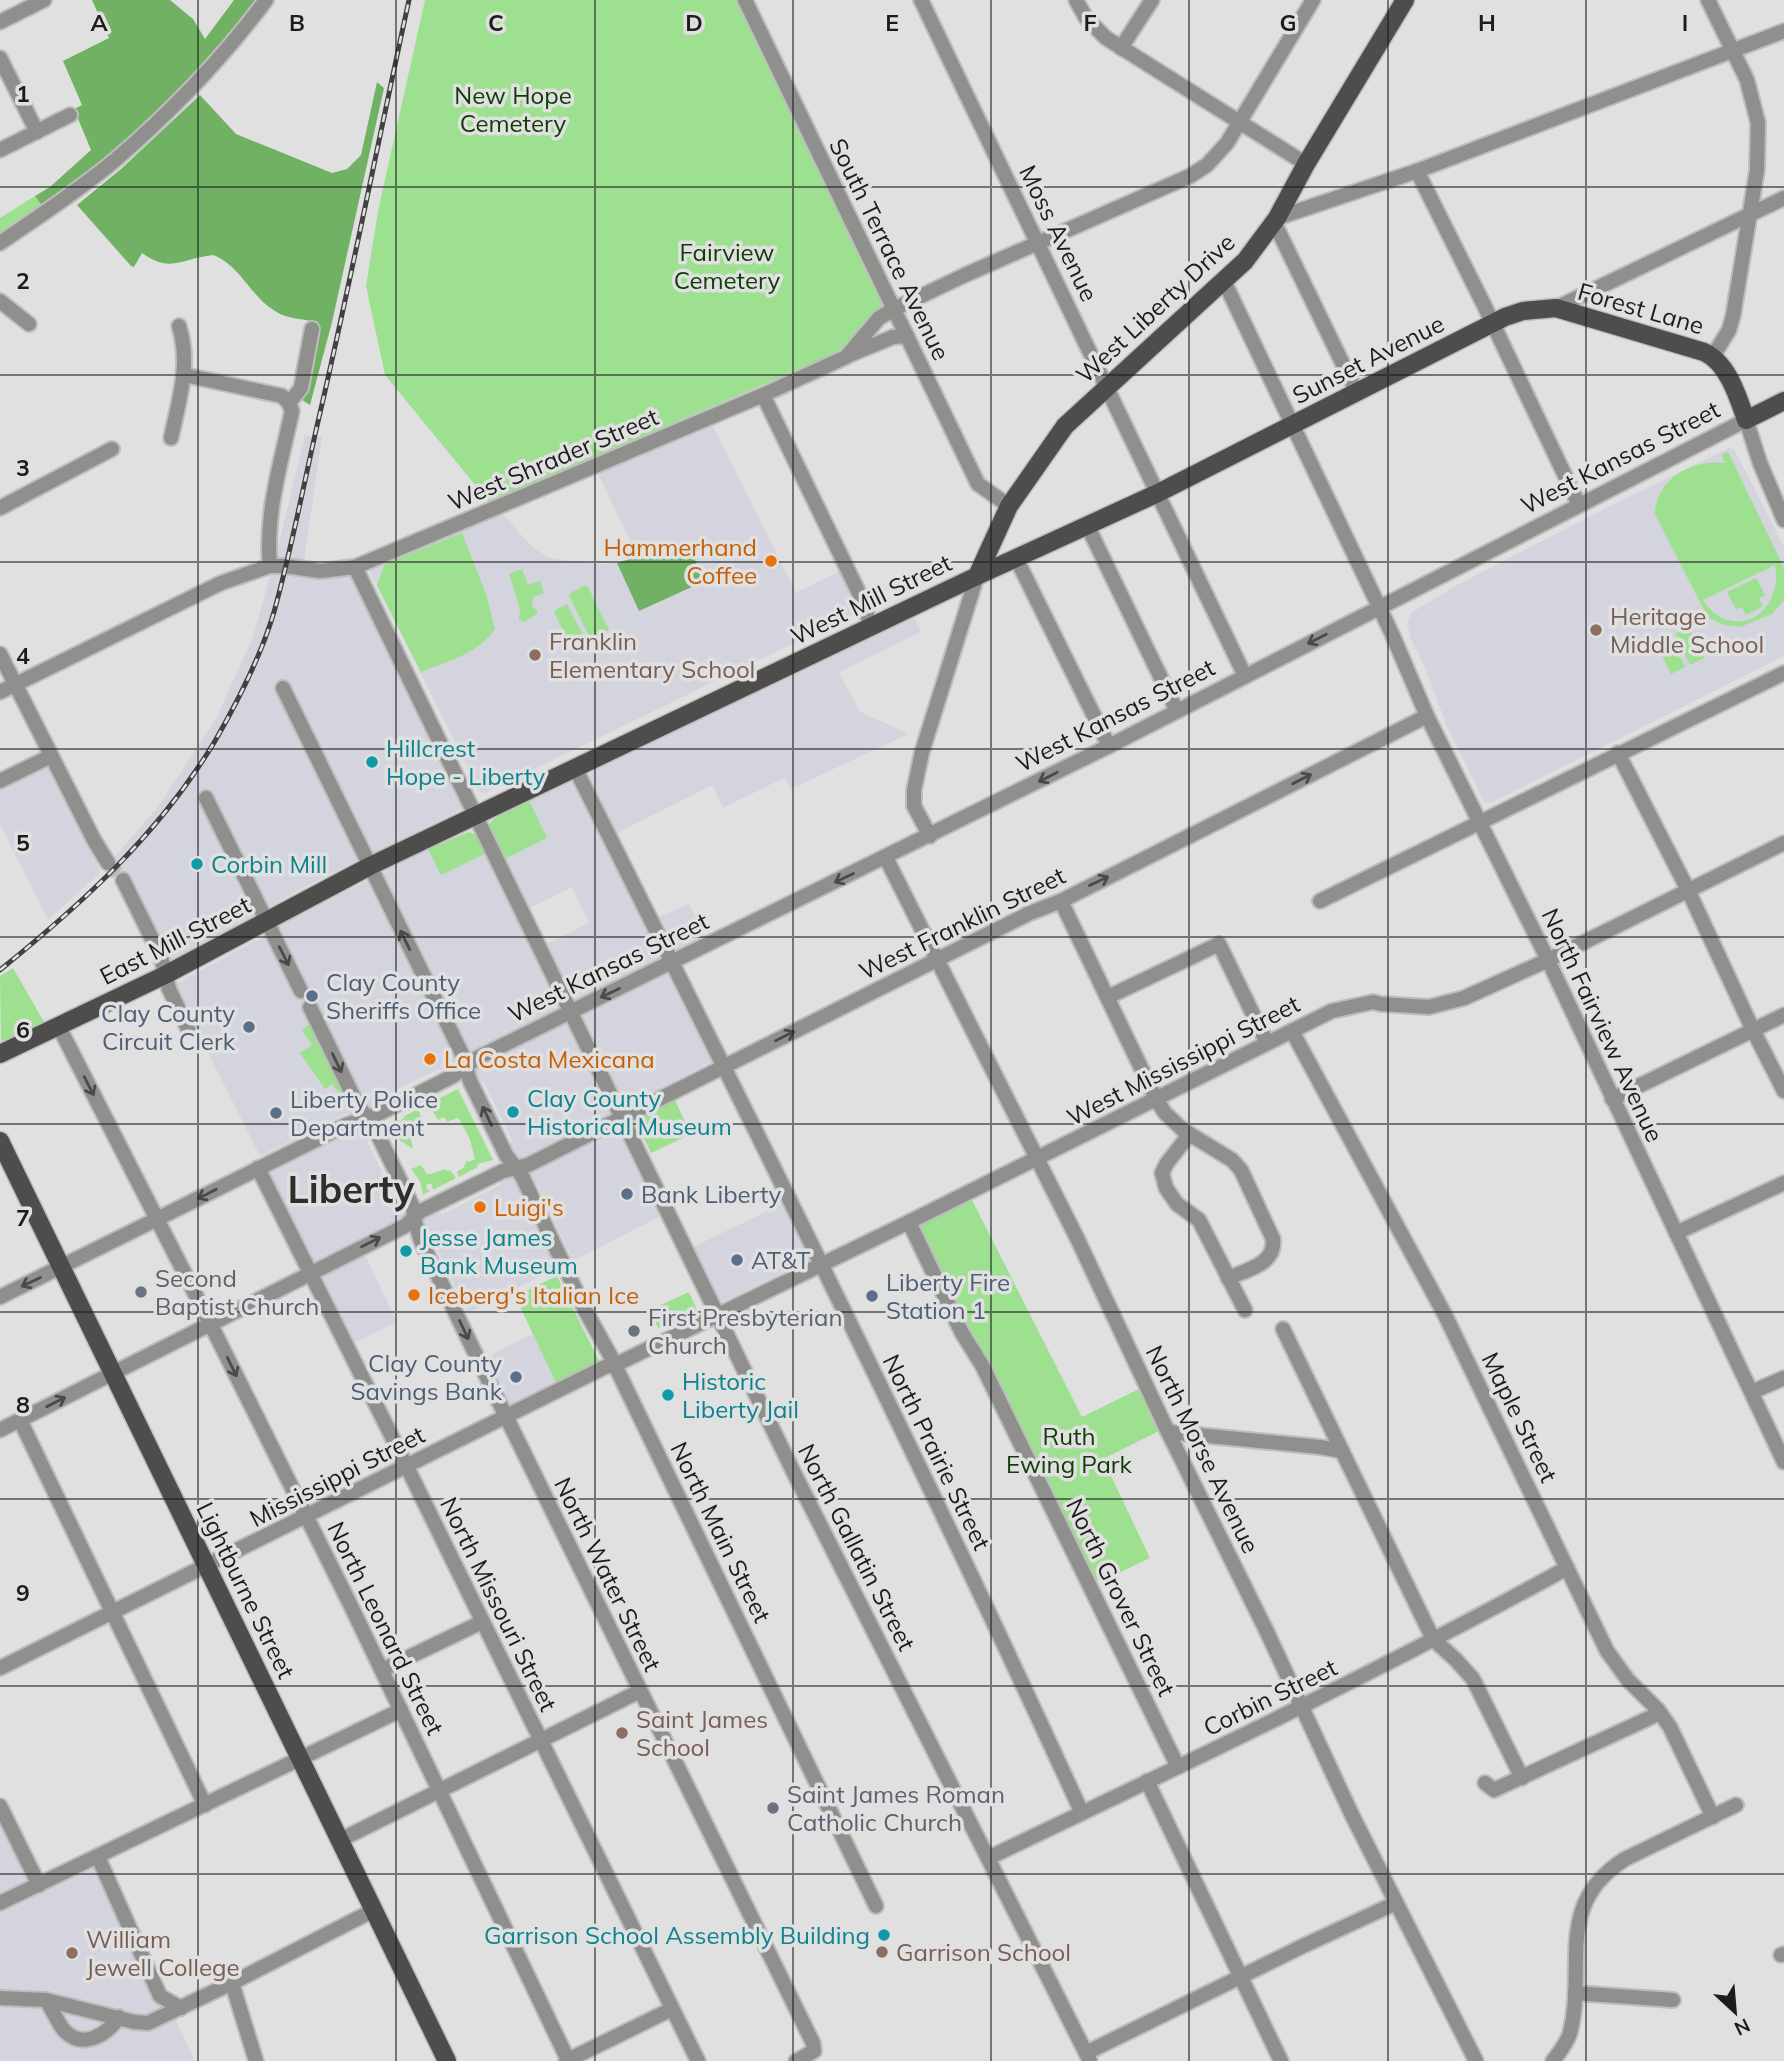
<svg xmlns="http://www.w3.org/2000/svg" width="1784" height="2061" font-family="Mulish,sans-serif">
<rect width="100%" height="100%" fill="#e0e0e1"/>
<g fill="#d3d4dd">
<polygon points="710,421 796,593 842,570 857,602 858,612 485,793 480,792 369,570 502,513 531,546 549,558 596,564 617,563 639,611 704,581 694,558 638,556 596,470"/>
<polygon points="305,436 322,437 302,574 339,577 354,575 464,808 298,890 240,925 170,961 126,876 112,860 158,807 216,719 253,637 279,543"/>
<polygon points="1729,448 1735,451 1784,547 1784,656 1491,803 1484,802 1446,724 1426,670 1410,637 1408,624 1411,613 1459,584 1606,508"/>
<polygon points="912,613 921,632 839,672 859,711 908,734 791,789 784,778 723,808 712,785 615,834 590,781 589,777 594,768"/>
<polygon points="50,763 101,872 48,920 0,824 0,784"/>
<polygon points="571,782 577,784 580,789 661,956 658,961 577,1001 569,998 545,945 589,923 572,887 528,909 503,860 547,838 529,800 561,784"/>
<polygon points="428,849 441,874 487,853 560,1003 557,1009 472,1055 468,1053 463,1044 465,1040 385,876 384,873 388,869"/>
<polygon points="367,881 450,1047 454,1048 460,1063 449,1073 439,1069 382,1097 378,1108 349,1117 347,1113 260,1156 177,991 177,983 259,939 291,918"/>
<polygon points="689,904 705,938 675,954 657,918"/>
<polygon points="666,973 670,973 712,1057 712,1061 631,1104 623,1104 581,1019 584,1015"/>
<polygon points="568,1023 611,1109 610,1112 606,1117 534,1152 531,1157 520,1162 509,1149 512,1140 484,1082 474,1079 472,1067 485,1060 490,1061"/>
<polygon points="362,1123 372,1134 368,1143 396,1201 406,1204 410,1215 396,1225 391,1224 313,1262 268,1174"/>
<polygon points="614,1131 621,1133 661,1216 569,1263 567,1260 570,1255 538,1186 530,1183 528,1171 535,1165 543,1167"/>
<polygon points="513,1174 529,1202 526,1204 547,1247 549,1247 559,1267 468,1313 431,1237 425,1235 420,1221 422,1217 433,1211 443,1214 500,1185 503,1175"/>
<polygon points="784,1203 810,1259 724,1301 719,1301 693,1247"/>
<polygon points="365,1255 397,1322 350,1345 320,1278"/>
<polygon points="533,1334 557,1385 511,1405 487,1357"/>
<polygon points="0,1806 39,1885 98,1857 195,2061 0,2061"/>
</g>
<g fill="#9de090" fill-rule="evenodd">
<polygon points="425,0 736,0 885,307 837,353 489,502 385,375 366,286 378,211"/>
<polygon points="35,196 43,207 0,234 0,218"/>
<path d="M1728,452L1784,568V600L1772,614L1740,627L1724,625L1710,618L1706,614L1655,514C1656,479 1692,459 1725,463L1721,455ZM1775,565C1784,615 1732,644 1703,600Z"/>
<path d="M462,533L486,594L495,629C478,654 448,661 421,672L377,585L385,564Z"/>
<polygon points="522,569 528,585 540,581 544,593 533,597 532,606 537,610 537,614 524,622 519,620 520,609 509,574"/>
<polygon points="1756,578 1765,595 1759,598 1763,606 1746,615 1742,607 1736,609 1727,592"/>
<polygon points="585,585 588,587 609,630 594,639 590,638 569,596 572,592"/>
<polygon points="567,604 583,635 568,642 554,611"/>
<polygon points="1689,627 1704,658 1690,665 1675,634"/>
<polygon points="1670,636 1685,667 1671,674 1656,643"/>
<path d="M529,800L547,838L503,860C499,851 490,838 489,828C488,816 519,805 529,800Z"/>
<polygon points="469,832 479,836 487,853 441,875 428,849"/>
<polygon points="13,968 44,1022 14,1037 1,1041 0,976"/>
<polygon points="310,1024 320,1040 346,1093 341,1096 332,1084 325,1089 300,1053 312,1045 302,1030"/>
<polygon points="458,1089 493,1160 478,1164 476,1168 459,1177 457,1172 464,1167 467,1160 469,1162 475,1159 470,1140 460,1120 457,1118 447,1122 444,1117 438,1120 428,1104"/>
<polygon points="674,1098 691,1134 651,1153 634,1118"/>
<polygon points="418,1109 425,1127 418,1130 419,1136 411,1140 413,1149 395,1137 388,1124 395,1120 401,1121 405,1116"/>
<polygon points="421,1165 427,1174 431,1174 445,1169 447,1171 450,1170 456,1178 433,1190 432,1184 427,1184 426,1188 430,1191 423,1195 420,1181 411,1169"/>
<polygon points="970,1196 1082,1417 1141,1388 1161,1430 1103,1459 1150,1558 1104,1580 1094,1580 967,1329 918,1227 918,1224"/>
<polygon points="557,1276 600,1363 557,1385 515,1296"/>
<polygon points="689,1292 697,1310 658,1328 650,1310"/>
</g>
<g fill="#71b164">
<polygon points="92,0 170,0 193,19 205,39 234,0 260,0 166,105 111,156 43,207 35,196 50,187 91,150 74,109 82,105 63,61 109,38"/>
<path d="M377,82L384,88L332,322L310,405L299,398L318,322C304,319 286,319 275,311C250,296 241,266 213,255C182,258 171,274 142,253L134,267L131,266L77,205L121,169L200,95L236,134L332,173L347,169L361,155Z"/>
<polygon points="638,556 694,558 705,581 639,611 617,563"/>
</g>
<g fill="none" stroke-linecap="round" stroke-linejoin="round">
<polyline stroke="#b9b9ba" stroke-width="14" stroke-dasharray="14 7" stroke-linecap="butt" points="108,863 123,880"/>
<g stroke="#bdbdbe" stroke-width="18">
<g id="minor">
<polyline points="745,0 978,484 1009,506"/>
<polyline points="921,0 1245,676"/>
<polyline points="1076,0 1086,18 1106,38 1306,164"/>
<polyline points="1708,0 1747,80 1758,123 1757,170 1733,316 1729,330 1713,356"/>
<polyline points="0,22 44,0"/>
<polyline points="1121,48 1152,0"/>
<polyline points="0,58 37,132"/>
<polyline points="0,150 70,115"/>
<polyline points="1417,171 1484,305 1579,505"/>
<polyline points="1277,218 1417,171 1784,31"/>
<polyline points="1274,222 1357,393"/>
<path d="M0,243C38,217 78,191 114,161C170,113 222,59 266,0"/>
<polyline points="1224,281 1392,634 1427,716 1548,960 1784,1462"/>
<polyline points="0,301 29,324"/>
<polyline points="1556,308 1784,198"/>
<polyline points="847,356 893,337 907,336"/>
<polyline points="185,375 282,396 289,403"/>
<polyline points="763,395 858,591 871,626"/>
<polyline points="289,403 301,388 312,329"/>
<path d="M171,438C179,400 191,364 179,326"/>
<polyline points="0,508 112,449"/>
<polyline points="1087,525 1177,711"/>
<polyline points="1016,558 1109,746"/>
<path d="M270,566C265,513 281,463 292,411L289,403"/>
<polyline points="355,567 793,1471 1090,2061"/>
<polyline points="0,654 94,840 108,863"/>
<polyline points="283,688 462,1054 470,1081 506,1155 522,1176 585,1310 610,1355 876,1906"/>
<polyline points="0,692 221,583 270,566 285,566 320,571 355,567 763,395 846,357 879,318 894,309 965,275 1190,176 1207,165 1227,143 1313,0"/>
<polyline points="1618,753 1688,890 1753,1030 1784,1091"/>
<path d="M575,768C748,1114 921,1461 1082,1813"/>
<polyline points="0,781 51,756"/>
<polyline points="206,798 301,991"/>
<polyline points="930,836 914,806 914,790 922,752 977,576"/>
<polyline points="886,858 1077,1238 1168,1432 1267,1632 1352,1815 1476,2061"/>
<polyline points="123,880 161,957 169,989 188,1029"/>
<path d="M1061,901L1156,1099L1165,1113L1183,1130L1232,1160L1241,1170L1273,1239C1276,1264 1247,1270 1228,1278"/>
<polyline points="1320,901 1784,673"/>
<polyline points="1108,997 1219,944 1267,1043"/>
<polyline points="310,1007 358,1106 375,1129 413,1207 415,1222 421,1241 474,1351 813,2043 814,2051 796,2061"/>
<polyline points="58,1025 211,1325 350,1604 568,2060"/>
<polyline points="1292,1031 1445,1315 1607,1651 1628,1680 1658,1710 1670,1727 1713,1817"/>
<polyline points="1612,1099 1784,1015"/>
<polyline points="1189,1135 1167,1163 1162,1173 1166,1188 1177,1204 1199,1220 1245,1310"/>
<polyline points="258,1168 407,1467 698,2061"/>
<polyline points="909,1222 962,1333 982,1365 1178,1767"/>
<polyline points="1676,1233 1784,1183"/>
<polyline points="0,1297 346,1125 378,1114 453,1076 477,1058 1109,746 1746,420 1760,463 1784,520"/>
<polyline points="1283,1329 1433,1639 1456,1660 1473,1679 1522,1778"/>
<polyline points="1752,1392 1784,1378"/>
<polyline points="20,1420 205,1805"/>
<polyline points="0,1430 405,1226 421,1211 503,1171 528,1165 1030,913 1061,901 1427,716"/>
<polyline points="1168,1432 1320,1447 1342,1451"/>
<polyline points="0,1668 605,1367 615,1365 909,1222 1332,1011 1373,1002 1381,1004 1429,1007 1464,998 1548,960 1784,843"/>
<polyline points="382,1670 482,1622"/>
<polyline points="1147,1781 1281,2061"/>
<polyline points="1485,1783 1494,1790 1660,1713"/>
<polyline points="0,1806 39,1885"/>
<polyline points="340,1840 640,1691"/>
<polyline points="98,1857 160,1996 181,2008"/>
<path d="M988,1858C1183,1765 1378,1672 1567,1568"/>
<polyline points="0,1903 401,1710"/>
<polyline points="1781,1955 1784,1954"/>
<polyline points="232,1983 256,2061"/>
<polyline points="1575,1993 1673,2000"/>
<polyline points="0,1998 46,2000 134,2022 148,2023 232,1983 374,1910"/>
<path d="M46,2000C52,2009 57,2021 63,2029C81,2051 107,2035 119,2017"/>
<polyline points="1086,2053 1303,1946 1396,1903"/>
<polyline points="566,2061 672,2009"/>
<path d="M1553,2061C1559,2053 1567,2043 1570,2033C1587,1965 1553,1905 1625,1859L1736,1805"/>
</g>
</g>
<g stroke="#bdbdbe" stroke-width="21">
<g id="major">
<polyline points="977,576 1009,506 1065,426 1245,261 1277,218 1306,164 1405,0"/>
<path d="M0,1054L165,975L370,866L977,576L1158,493L1505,317L1523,311L1556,308L1704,352C1728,363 1738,397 1746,420L1784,401"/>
<polyline points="0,1141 447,2061"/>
</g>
</g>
<use href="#minor" stroke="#8f8f8e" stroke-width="14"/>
<use href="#major" stroke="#4e4d4c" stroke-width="18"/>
<g stroke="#414142" stroke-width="5">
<path id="rail" d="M0,970C83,903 160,833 215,741C238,701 261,656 274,612C291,551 303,488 317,426C350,285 378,142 409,0"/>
</g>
<use href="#rail" stroke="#e0e0e1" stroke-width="2.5" stroke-dasharray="8" stroke-linecap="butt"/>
</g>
<defs><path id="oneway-shaft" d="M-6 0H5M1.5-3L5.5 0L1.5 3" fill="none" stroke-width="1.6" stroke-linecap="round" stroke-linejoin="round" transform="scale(1.75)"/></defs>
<g stroke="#4a4a4a">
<use href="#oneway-shaft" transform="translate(1317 639) rotate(153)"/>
<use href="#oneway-shaft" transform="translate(1048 777) rotate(153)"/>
<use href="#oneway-shaft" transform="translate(1302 779) rotate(-27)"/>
<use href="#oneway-shaft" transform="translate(844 878) rotate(154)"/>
<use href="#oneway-shaft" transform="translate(1099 881) rotate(-26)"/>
<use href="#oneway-shaft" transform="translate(405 940) rotate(-116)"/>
<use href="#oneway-shaft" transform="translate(284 956) rotate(63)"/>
<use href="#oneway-shaft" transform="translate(610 993) rotate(154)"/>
<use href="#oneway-shaft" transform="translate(785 1036) rotate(-27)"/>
<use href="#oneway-shaft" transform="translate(337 1063) rotate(64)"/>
<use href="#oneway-shaft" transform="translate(89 1086) rotate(63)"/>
<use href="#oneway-shaft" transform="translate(487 1116) rotate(-116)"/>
<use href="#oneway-shaft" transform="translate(207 1194) rotate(153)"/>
<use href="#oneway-shaft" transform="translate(371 1242) rotate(-27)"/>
<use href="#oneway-shaft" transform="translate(31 1282) rotate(154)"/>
<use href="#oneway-shaft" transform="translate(464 1330) rotate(65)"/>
<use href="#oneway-shaft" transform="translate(232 1367) rotate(64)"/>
<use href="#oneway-shaft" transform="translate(56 1402) rotate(-27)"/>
</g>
<path fill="none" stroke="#1c1c1d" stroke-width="2" stroke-opacity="0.55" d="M198,0V2061M396,0V2061M595,0V2061M793,0V2061M991,0V2061M1189,0V2061M1388,0V2061M1586,0V2061M0,187H1784M0,375H1784M0,562H1784M0,749H1784M0,937H1784M0,1124H1784M0,1312H1784M0,1499H1784M0,1686H1784M0,1874H1784"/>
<g fill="#e8710a" stroke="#e0e0e1" stroke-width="2.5">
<circle cx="771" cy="561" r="7"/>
<circle cx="430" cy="1059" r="7"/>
<circle cx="480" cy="1207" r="7"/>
<circle cx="414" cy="1295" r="7"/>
</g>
<g fill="#8d6e63" stroke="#e0e0e1" stroke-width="2.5">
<circle cx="1596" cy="630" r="7"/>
<circle cx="535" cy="655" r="7"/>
<circle cx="622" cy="1733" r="7"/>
<circle cx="882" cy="1952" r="7"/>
<circle cx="72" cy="1953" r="7"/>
</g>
<g fill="#0f9aa8" stroke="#e0e0e1" stroke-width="2.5">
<circle cx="372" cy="762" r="7"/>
<circle cx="197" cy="864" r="7"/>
<circle cx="513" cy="1112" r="7"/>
<circle cx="406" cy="1251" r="7"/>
<circle cx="668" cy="1395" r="7"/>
<circle cx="884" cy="1935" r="7"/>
</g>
<g fill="#5c6f8a" stroke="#e0e0e1" stroke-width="2.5">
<circle cx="312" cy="996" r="7"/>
<circle cx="249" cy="1027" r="7"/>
<circle cx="276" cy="1113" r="7"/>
<circle cx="627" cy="1194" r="7"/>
<circle cx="737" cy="1260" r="7"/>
<circle cx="872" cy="1296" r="7"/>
<circle cx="516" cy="1377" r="7"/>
</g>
<g fill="#6b7280" stroke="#e0e0e1" stroke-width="2.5">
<circle cx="141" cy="1292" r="7"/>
<circle cx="634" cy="1331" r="7"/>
<circle cx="773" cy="1808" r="7"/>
</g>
<g text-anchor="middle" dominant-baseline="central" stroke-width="7" stroke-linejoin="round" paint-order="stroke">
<g font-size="24" fill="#0f3b05" stroke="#e0e0e1">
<text x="513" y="95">New Hope<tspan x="513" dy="28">Cemetery</tspan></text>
<text x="727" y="252">Fairview<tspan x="727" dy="28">Cemetery</tspan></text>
<text x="1069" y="1436">Ruth<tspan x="1069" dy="28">Ewing Park</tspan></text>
</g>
<g font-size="24" fill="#1c1c1d" stroke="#e0e0e1">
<text transform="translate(1059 233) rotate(64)">Moss Avenue</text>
<text transform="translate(890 249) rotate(64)">South Terrace Avenue</text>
<text transform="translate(1155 308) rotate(-43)">West Liberty Drive</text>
<text transform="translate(1641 308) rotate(16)">Forest Lane</text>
<text transform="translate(1368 359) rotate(-27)">Sunset Avenue</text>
<text transform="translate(1620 457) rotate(-27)">West Kansas Street</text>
<text transform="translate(553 459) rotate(-23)">West Shrader Street</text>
<text transform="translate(871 599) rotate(-26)">West Mill Street</text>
<text transform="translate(1115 715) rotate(-27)">West Kansas Street</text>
<text transform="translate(962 923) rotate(-26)">West Franklin Street</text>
<text transform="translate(175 940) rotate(-27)">East Mill Street</text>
<text transform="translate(608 967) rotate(-26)">West Kansas Street</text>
<text transform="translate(1603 1025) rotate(65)">North Fairview Avenue</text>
<text transform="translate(1183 1060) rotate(-27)">West Mississippi Street</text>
<text transform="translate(1520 1417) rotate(64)">Maple Street</text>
<text transform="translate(1203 1449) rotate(64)">North Morse Avenue</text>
<text transform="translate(937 1452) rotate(64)">North Prairie Street</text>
<text transform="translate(337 1476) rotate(-27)">Mississippi Street</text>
<text transform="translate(721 1532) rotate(64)">North Main Street</text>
<text transform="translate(857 1547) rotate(63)">North Gallatin Street</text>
<text transform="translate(608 1574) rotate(64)">North Water Street</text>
<text transform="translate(246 1590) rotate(64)">Lightburne Street</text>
<text transform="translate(1121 1597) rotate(64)">North Grover Street</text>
<text transform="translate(499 1604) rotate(64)">North Missouri Street</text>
<text transform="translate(386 1628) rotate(64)">North Leonard Street</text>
<text transform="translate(1270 1697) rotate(-26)">Corbin Street</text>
</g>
<g font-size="24" fill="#c56008" stroke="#e0e0e1" text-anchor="start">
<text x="757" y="547" text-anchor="end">Hammerhand<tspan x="757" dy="28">Coffee</tspan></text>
<text x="444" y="1059">La Costa Mexicana</text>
<text x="494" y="1207">Luigi's</text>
<text x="428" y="1295">Iceberg's Italian Ice</text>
</g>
<g font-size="24" fill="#785e54" stroke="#e0e0e1" text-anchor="start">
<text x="1610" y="616">Heritage<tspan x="1610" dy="28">Middle School</tspan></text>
<text x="549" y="641">Franklin<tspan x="549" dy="28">Elementary School</tspan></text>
<text x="636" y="1719">Saint James<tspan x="636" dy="28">School</tspan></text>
<text x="86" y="1939">William<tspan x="86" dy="28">Jewell College</tspan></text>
<text x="896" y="1952">Garrison School</text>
</g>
<g font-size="24" fill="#0d838f" stroke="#e0e0e1" text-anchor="start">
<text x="386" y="748">Hillcrest<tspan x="386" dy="28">Hope - Liberty</tspan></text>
<text x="211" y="864">Corbin Mill</text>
<text x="527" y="1098">Clay County<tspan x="527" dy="28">Historical Museum</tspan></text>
<text x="420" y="1237">Jesse James<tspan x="420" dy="28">Bank Museum</tspan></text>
<text x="682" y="1381">Historic<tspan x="682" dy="28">Liberty Jail</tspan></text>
<text x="870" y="1935" text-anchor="end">Garrison School Assembly Building</text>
</g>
<g font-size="24" fill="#4e5e75" stroke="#e0e0e1" text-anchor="start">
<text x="326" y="982">Clay County<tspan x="326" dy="28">Sheriffs Office</tspan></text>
<text x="235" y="1013" text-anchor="end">Clay County<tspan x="235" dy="28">Circuit Clerk</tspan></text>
<text x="290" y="1099">Liberty Police<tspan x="290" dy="28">Department</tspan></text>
<text x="641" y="1194">Bank Liberty</text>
<text x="751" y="1260">AT&amp;T</text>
<text x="886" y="1282">Liberty Fire<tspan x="886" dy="28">Station 1</tspan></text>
<text x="502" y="1363" text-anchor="end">Clay County<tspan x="502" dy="28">Savings Bank</tspan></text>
</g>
<g font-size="24" fill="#5b616d" stroke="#e0e0e1" text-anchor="start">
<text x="155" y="1278">Second<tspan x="155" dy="28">Baptist Church</tspan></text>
<text x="648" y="1317">First Presbyterian<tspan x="648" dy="28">Church</tspan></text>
<text x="787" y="1794">Saint James Roman<tspan x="787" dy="28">Catholic Church</tspan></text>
</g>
<g font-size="38" font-weight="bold" fill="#2e2e2f" stroke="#e0e0e1">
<text x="351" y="1189">Liberty</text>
</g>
</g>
<g font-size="23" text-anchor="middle" font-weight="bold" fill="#1c1c1d" stroke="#e0e0e1" stroke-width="7" stroke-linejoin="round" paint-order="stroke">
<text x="99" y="31">A</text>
<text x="297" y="31">B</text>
<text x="496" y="31">C</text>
<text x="694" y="31">D</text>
<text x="892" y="31">E</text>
<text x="1090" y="31">F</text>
<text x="1288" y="31">G</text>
<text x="1487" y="31">H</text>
<text x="1685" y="31">I</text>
<text x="23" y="102">1</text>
<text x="23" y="289">2</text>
<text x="23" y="476">3</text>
<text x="23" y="664">4</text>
<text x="23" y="851">5</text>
<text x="23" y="1038">6</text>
<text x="23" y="1226">7</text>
<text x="23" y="1413">8</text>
<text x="23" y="1601">9</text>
</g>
<g transform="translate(1735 2012) rotate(154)" stroke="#e0e0e1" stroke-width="5" paint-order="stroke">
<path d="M0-5L12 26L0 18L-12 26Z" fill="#1c1c1d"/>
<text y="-10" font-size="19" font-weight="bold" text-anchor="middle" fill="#1c1c1d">N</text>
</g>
</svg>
